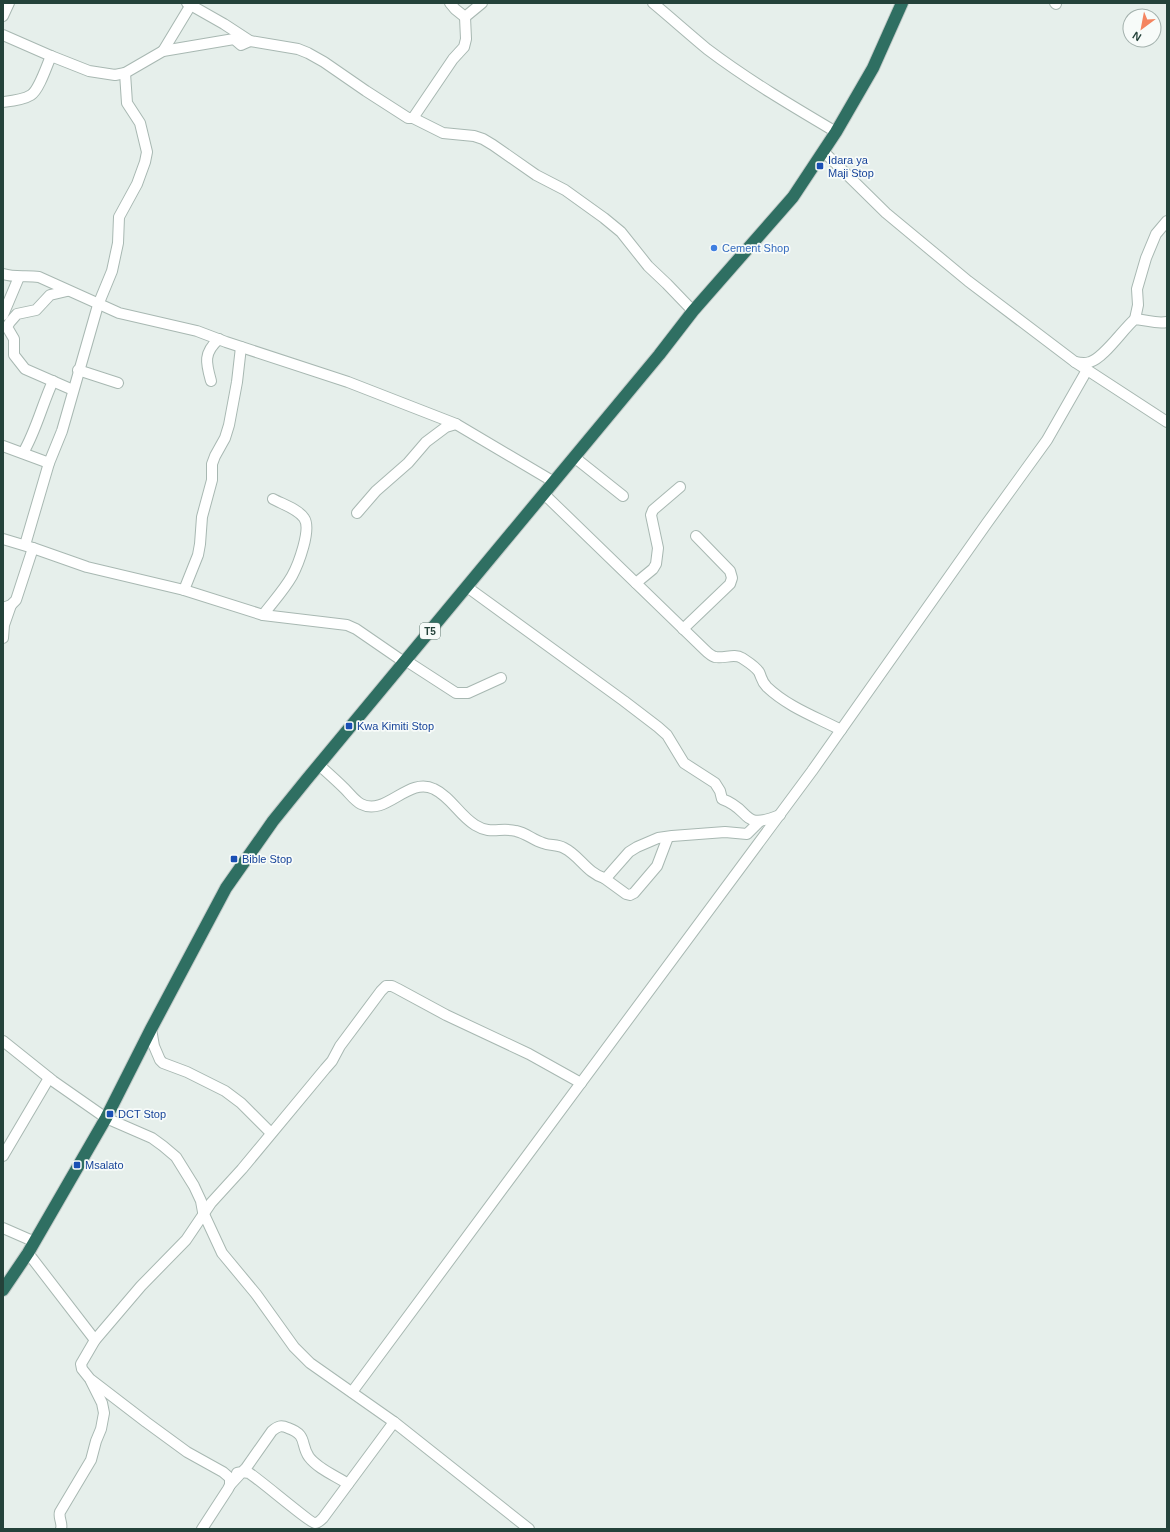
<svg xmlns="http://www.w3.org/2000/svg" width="1170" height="1532" font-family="Helvetica,sans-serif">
<rect width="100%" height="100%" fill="#e6efeb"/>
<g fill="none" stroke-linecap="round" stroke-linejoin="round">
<g stroke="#a8b8b2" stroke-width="12">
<g id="minor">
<polyline points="187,3 224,24 250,41 298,49 308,53 324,62 366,91 408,118 413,118 443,133 474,136 483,139 493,145 536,175 565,190 604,218 621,232 648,266 667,284 693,311"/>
<polyline points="450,3 455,9 465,17"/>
<path d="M653,3C671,18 689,34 707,49C748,80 792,106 836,132"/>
<polyline points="1055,3 1056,4"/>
<polyline points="3,16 9,3"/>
<polyline points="3,35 51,56"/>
<polyline points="163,51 192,3"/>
<path d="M3,102C12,101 23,100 31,95C39,90 47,65 51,56L89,71L115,75L125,73L163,51L234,39L241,45L250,41"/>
<polyline points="413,118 453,59 464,47 466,39 465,17 482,3"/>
<polyline points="823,151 886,213 968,281 1075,362 1167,422"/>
<path d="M3,274C15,278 27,275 39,277L119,313L197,331L226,342L348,382L456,424L554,482"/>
<polyline points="67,291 50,295 36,310 17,314 10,322 7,327 14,339 14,355 25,369 73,390"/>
<polyline points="3,315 19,277"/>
<polyline points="1135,319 1138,305 1137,289 1146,258 1156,234 1167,221"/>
<path d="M1075,362C1080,363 1085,364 1090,362C1104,358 1123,329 1135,319C1148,320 1155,324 1167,322"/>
<polyline points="78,370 118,383"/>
<path d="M211,381C206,363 203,353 219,339"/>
<polyline points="3,446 49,463"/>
<path d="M23,453C36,431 42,405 53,381"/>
<polyline points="574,457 623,496"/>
<path d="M544,494L705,650C708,653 712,656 715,657C724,659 734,653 742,658C748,662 755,666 759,672C762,678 761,681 767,687C788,707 816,717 841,730"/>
<polyline points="357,513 376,491 408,463 426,442 446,427 456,424"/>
<polyline points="3,539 33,548 87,567 184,590 263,615 347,625 356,629 404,662"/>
<polyline points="25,545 49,463 62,431 98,305 112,271 118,243 119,217 137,184 145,162 147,152 140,123 127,103 125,73"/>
<polyline points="636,583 653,569 656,564 658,548 651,515 653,510 680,487"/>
<path d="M467,587L624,701L658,727L667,735L684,763L715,783L720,791L722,799C753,810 740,831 780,815"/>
<polyline points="184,590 198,555 200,544 202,517 212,480 212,464 215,456 225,438 229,425 237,382 241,347"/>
<polyline points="3,608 11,605 16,600 33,548"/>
<path d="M263,615C272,603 284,590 292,576C298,565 312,529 304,518C298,509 282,504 273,499"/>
<polyline points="683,629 730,584 732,578 730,571 696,536"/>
<polyline points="3,638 4,625 11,605"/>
<polyline points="405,660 456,693 468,693 501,678"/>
<path d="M319,765C328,773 337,781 345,789C350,794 355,801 361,804C386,817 408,776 434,789C451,797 459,815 475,825C491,835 500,827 516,831C526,833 533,840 543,843C550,846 557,844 564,848C579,855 587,873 604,878L607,877L629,852L637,847L658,838L672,836L725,832L747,834L760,821"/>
<polyline points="604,878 626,894 630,895 634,893 657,866 668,837"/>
<polyline points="151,1029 154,1046 160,1060 163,1063 187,1072 225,1091 241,1103 271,1133"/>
<polyline points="3,1041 53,1081 106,1118 152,1138 163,1146 176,1157 194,1186 201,1201 203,1212 222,1253 256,1294 294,1347 310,1363 394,1422 529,1529"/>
<polyline points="3,1156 49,1078"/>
<polyline points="3,1228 35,1242"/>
<polyline points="28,1253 95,1340"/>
<polyline points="352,1392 812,771 987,523 1047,440 1087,370"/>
<path d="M237,1473L242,1472L246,1468L272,1431C278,1426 281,1425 288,1428C308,1435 300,1444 309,1457C318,1469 336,1476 348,1484"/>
<path d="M230,1485L242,1472L249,1473C259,1479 310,1523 315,1523C318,1523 321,1520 323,1518L394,1422"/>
<path d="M61,1529C63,1523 58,1518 60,1512L91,1460L96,1441L101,1429L104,1413L102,1403L91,1381"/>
<polyline points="202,1529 228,1489 230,1485 230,1478 223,1472 187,1452 146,1422 90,1379 82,1369 81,1364 95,1340 141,1286 186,1240 211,1203 242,1169 325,1069 332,1061 340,1046 381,991 386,986 392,986 398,989 446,1015 529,1054 581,1083"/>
</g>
</g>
<g stroke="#c2cac8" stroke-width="14">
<polyline id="highway" points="3,1290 28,1253 106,1118 151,1029 226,888 273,821 307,779 659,355 693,311 793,197 836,132 873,68 902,3"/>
</g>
<use href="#minor" stroke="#fff" stroke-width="10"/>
<use href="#highway" stroke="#2f6f62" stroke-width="12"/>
</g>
<g fill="#1a4fb4" stroke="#f7fbf9" stroke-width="1.5">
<rect x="816" y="162" width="8" height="8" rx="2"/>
<rect x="345" y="722" width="8" height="8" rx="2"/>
<rect x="230" y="855" width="8" height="8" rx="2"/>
<rect x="106" y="1110" width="8" height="8" rx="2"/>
<rect x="73" y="1161" width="8" height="8" rx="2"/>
</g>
<circle fill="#3f7fe0" stroke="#f7fbf9" stroke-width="1.5" cx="714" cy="248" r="4"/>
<g text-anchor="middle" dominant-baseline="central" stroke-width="3.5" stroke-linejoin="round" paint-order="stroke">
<rect fill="#f7fbf9" stroke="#637a73" stroke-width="1" x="420" y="623" width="20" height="16" rx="3"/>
<g font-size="10" font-weight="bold" fill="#24423a">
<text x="430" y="631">T5</text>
</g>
<g font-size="11" fill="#164399" stroke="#f7fbf9" text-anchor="start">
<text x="828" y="160">Idara ya<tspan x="828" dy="13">Maji Stop</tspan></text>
<text x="357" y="726">Kwa Kimiti Stop</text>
<text x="242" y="859">Bible Stop</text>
<text x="118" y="1114">DCT Stop</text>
<text x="85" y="1165">Msalato</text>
</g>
<g font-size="11" fill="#366cbe" stroke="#f7fbf9" text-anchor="start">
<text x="722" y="248">Cement Shop</text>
</g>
</g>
<rect width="1170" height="1532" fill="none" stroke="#24423a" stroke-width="8"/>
<g transform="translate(1142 28) rotate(212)"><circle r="19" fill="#f7fbf9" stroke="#a3b1ad"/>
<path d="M0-3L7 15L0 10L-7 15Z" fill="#f4845f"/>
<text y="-6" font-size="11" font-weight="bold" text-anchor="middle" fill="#24423a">N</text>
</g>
</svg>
